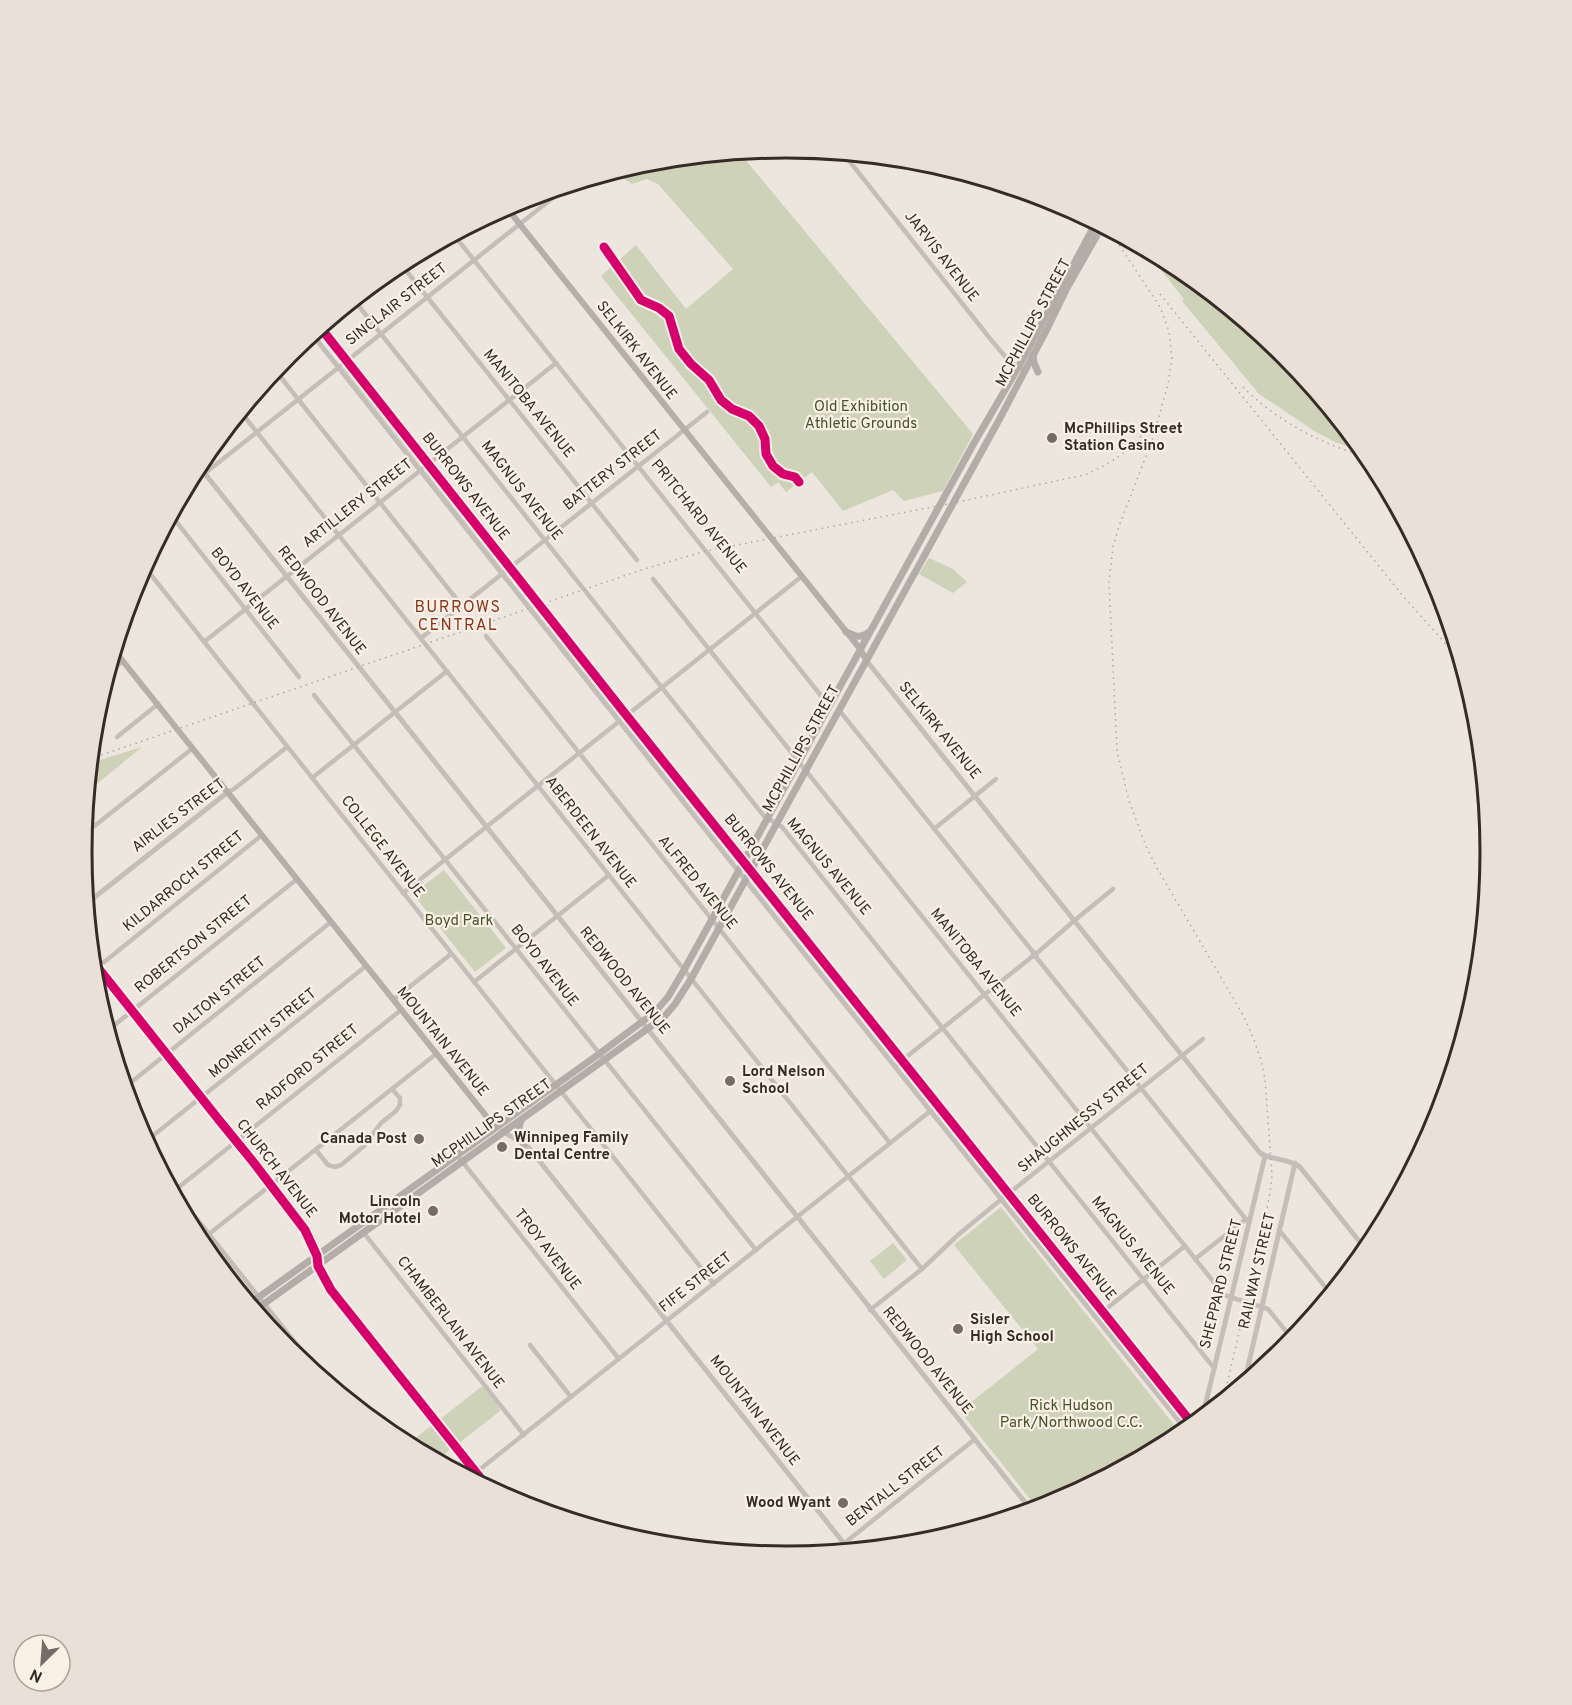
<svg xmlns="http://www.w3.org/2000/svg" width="1572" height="1705" font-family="Overpass,sans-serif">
<rect width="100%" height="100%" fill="#ece6df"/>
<g fill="#cdd2b8">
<polygon points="739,152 973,434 943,491 904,501 893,490 843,511 812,472 786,492 778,482 771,487 601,276 636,245 686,309 733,269 658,184 647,179 632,184 620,176 617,171 649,161"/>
<polygon points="1170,262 1178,267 1285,354 1365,452 1335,442 1316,432 1259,394 1182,301 1184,299 1161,270"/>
<polygon points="345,365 423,461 422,465 419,464 343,369 343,367"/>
<polygon points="427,468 505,566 504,568 501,568 425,473 425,470"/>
<polygon points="929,558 953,569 967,582 953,593 919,574"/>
<polygon points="546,617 623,714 622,716 618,716 543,621 544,618"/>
<polygon points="626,720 738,858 737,862 735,862 626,726 625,721"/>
<polygon points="142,747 87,792 90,763"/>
<polygon points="444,870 506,948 475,972 413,894"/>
<polygon points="752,878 897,1058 896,1059 893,1059 751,881"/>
<polygon points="1001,1207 1182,1435 1177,1439 1055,1504 1038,1509 960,1411 1038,1349 954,1245"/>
<polygon points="893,1243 907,1260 884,1279 870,1261"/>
<polygon points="481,1387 483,1387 499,1407 500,1411 459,1443 456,1443 440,1423 439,1420"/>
<polygon points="433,1424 436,1426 452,1448 436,1461 407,1445"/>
</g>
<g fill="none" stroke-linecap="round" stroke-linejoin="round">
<g stroke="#c8c1ba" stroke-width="7" stroke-dasharray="7 3.5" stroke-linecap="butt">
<polyline points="1091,232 1096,223"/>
<polyline points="1096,237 1102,226"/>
</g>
<g stroke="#c5beb8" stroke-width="4.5">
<polyline points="843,153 992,341 1009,361 1021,368"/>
<polyline points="454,235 826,702 831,705"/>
<polyline points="400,263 637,560"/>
<polyline points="354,300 764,816 782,827 1214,1368"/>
<polyline points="275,370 462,606"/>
<polyline points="240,411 922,1269"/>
<polyline points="185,489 569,185"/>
<polyline points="171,515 299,677"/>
<polyline points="144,566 714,1284"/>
<polyline points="653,579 1224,1295 1268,1309 1293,1340"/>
<polyline points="486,636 890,1143"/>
<polyline points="421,638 707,412"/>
<polyline points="204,642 556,363"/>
<polyline points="107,674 123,661"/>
<polyline points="314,695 756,1250"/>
<polyline points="839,710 1033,952"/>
<polyline points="117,737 158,704"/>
<polyline points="312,778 447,671"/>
<polyline points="228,792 234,789 287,747"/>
<polyline points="934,829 996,779"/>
<polyline points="83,835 193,748"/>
<polyline points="403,893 801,577"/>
<polyline points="1037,953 1036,957 1033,956 1033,952 1037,953 1075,920 1113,889"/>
<polyline points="1036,957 1249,1223"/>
<polyline points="91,959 219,1120 254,1163 305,1230 317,1256 318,1266 331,1290 490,1490"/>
<polyline points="93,971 262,835"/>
<polyline points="474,982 609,875"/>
<polyline points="393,1000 451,954"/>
<polyline points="107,1031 297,879"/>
<polyline points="895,1066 1033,956"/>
<polyline points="124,1088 331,922"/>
<polyline points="145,1142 366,966"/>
<polyline points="316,1150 328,1165 335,1167 341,1165 364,1146 381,1123 396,1111 400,1105 400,1098 392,1089"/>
<polyline points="457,1155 619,1359"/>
<polyline points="165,1179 329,1385"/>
<polyline points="174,1191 401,1010"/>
<polyline points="1279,1230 1331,1294"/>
<polyline points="363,1232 524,1435"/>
<polyline points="209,1234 436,1054"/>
<polyline points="1195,1259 1246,1219"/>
<polyline points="870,1310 922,1269 959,1234 998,1202 1203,1039"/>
<polyline points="1096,1317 1185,1246"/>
<polyline points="530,1345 571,1397"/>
<polyline points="469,1478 938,1105"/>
<polyline points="832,1553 975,1439"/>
</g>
<g stroke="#c5beb8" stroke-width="5">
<polyline points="320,327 623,711 1194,1426"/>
<polyline points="312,334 739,872 1187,1431"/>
<polyline points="198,465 1032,1511"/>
<path d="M866,660L1260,1153C1273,1161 1288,1158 1300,1167L1367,1251"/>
<polyline points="86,904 228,792"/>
<polyline points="502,1131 524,1144 529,1148 850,1551"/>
<polyline points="1244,1384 1295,1163"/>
<polyline points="1202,1419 1265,1156"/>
</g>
<g stroke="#b6aea9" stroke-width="6">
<polyline points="506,207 861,650 866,660"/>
<polyline points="114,650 495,1127"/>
</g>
<g stroke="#b4aca7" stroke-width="7">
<polyline points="1033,355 1034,363 1038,372"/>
<path d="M846,632C855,636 860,639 869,632"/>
<path d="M521,1121C517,1131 519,1135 524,1144"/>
<polyline points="249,1304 599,1054 655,1012 668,997 684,970 974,443 1019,366 1091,232"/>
<polyline points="254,1311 664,1017 675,1004 691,979 999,420 1048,327 1067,288 1096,237"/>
</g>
<g stroke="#ada7a3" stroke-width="1.5" stroke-dasharray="1.5 4.5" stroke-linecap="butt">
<polyline points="1116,240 1160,307 1169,331 1172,359 1168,384 1153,438 1119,526 1113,547 1109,582 1117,751 1129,801 1146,846 1157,868 1243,1015 1253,1037 1261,1060 1265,1079 1272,1175 1270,1193 1260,1243 1223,1401"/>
<polyline points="1160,294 1403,596 1461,661"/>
<path d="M1243,387C1278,422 1323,445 1370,458"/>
<path d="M90,759L644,569L706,551L958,502L1084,475C1113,464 1138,445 1154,418"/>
</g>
<g stroke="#faf0e6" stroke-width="13">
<g id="cycleway">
<polyline points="604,247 641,300 659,308 669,316 679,349 691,364 709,380 721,400 732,409 749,416 759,426 765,439 766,454 773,466 783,474 795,477 799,482"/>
<polyline points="320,327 623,711 1194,1426"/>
<polyline points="91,959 219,1120 254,1163 305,1230 317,1256 318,1266 331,1290 490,1490"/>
</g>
</g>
<use href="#cycleway" stroke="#d6006c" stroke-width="9"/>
</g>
<g fill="#766c67" stroke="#faf0e6" stroke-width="2">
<circle cx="1052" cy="438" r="6"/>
<circle cx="730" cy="1081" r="6"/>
<circle cx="419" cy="1139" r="6"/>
<circle cx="502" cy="1147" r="6"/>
<circle cx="433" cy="1211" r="6"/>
<circle cx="958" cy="1329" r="6"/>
<circle cx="843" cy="1503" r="6"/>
</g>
<g text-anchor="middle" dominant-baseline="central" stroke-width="4.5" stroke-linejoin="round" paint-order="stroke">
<g font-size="15" fill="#362b27" stroke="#faf0e6">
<text transform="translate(941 257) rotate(52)">JARVIS AVENUE</text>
<text transform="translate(397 305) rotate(-38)">SINCLAIR STREET</text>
<text transform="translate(1034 323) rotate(-62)">MCPHILLIPS STREET</text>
<text transform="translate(636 351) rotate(52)">SELKIRK AVENUE</text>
<text transform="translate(528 404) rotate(51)">MANITOBA AVENUE</text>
<text transform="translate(613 471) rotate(-38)">BATTERY STREET</text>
<text transform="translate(465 487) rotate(52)">BURROWS AVENUE</text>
<text transform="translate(521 491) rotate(52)">MAGNUS AVENUE</text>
<text transform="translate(358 504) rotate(-38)">ARTILLERY STREET</text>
<text transform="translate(698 517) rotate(51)">PRITCHARD AVENUE</text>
<text transform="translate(244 589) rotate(52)">BOYD AVENUE</text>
<text transform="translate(321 601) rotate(52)">REDWOOD AVENUE</text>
<text transform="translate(939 731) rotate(51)">SELKIRK AVENUE</text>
<text transform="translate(802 749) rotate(-61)">MCPHILLIPS STREET</text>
<text transform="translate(179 816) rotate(-37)">AIRLIES STREET</text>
<text transform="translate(590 833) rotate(52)">ABERDEEN AVENUE</text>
<text transform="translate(382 847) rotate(52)">COLLEGE AVENUE</text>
<text transform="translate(828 867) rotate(50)">MAGNUS AVENUE</text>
<text transform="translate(768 868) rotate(51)">BURROWS AVENUE</text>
<text transform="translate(184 882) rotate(-39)">KILDARROCH STREET</text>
<text transform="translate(697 883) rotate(51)">ALFRED AVENUE</text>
<text transform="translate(194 945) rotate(-39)">ROBERTSON STREET</text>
<text transform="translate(975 963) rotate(51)">MANITOBA AVENUE</text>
<text transform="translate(544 966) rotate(52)">BOYD AVENUE</text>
<text transform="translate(624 981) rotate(51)">REDWOOD AVENUE</text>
<text transform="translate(220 996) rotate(-39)">DALTON STREET</text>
<text transform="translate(263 1034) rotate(-39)">MONREITH STREET</text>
<text transform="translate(442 1042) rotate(51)">MOUNTAIN AVENUE</text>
<text transform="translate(308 1068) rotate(-39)">RADFORD STREET</text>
<text transform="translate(1084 1119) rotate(-39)">SHAUGHNESSY STREET</text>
<text transform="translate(492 1124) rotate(-35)">MCPHILLIPS STREET</text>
<text transform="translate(276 1169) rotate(52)">CHURCH AVENUE</text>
<text transform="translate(1132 1246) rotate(51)">MAGNUS AVENUE</text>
<text transform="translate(1071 1248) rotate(51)">BURROWS AVENUE</text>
<text transform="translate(547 1250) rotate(52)">TROY AVENUE</text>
<text transform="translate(1258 1271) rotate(-77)">RAILWAY STREET</text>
<text transform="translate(696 1283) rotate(-38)">FIFE STREET</text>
<text transform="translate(1222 1284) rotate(-76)">SHEPPARD STREET</text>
<text transform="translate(450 1323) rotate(52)">CHAMBERLAIN AVENUE</text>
<text transform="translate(927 1361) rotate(51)">REDWOOD AVENUE</text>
<text transform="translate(754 1411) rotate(52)">MOUNTAIN AVENUE</text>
<text transform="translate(896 1487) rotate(-38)">BENTALL STREET</text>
</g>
<g font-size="15" fill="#45552a" stroke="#faf0e6">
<text x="861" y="407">Old Exhibition<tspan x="861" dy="17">Athletic Grounds</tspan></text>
<text x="459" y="921">Boyd Park</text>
<text x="1071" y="1406">Rick Hudson<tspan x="1071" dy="17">Park/Northwood C.C.</tspan></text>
</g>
<g font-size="15" font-weight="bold" fill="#362b27" stroke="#faf0e6" text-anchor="start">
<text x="1064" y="429">McPhillips Street<tspan x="1064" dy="17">Station Casino</tspan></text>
<text x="742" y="1072">Lord Nelson<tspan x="742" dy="17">School</tspan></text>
<text x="514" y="1138">Winnipeg Family<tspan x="514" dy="17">Dental Centre</tspan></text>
<text x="407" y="1139" text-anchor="end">Canada Post</text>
<text x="421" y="1202" text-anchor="end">Lincoln<tspan x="421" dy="17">Motor Hotel</tspan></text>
<text x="970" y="1320">Sisler<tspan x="970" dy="17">High School</tspan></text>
<text x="831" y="1503" text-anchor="end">Wood Wyant</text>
</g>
<g font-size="16" letter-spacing="1.5" fill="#87371e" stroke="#faf0e6">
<text x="458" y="608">BURROWS<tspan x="458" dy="18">CENTRAL</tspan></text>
</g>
</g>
<path d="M0 0H1572V1705H0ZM92 852a694 694 0 1 1 1388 0a694 694 0 1 1-1388 0Z" fill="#eae0d7" fill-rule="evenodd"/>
<path fill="none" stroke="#362b27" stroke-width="3" d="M92 852a694 694 0 1 1 1388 0a694 694 0 1 1-1388 0Z"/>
<g transform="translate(42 1663) rotate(205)"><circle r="28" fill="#faf0e6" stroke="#aca19a" stroke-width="1.5"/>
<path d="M0-4.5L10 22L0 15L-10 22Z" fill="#766c67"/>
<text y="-9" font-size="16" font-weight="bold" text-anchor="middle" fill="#362b27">N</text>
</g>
</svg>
